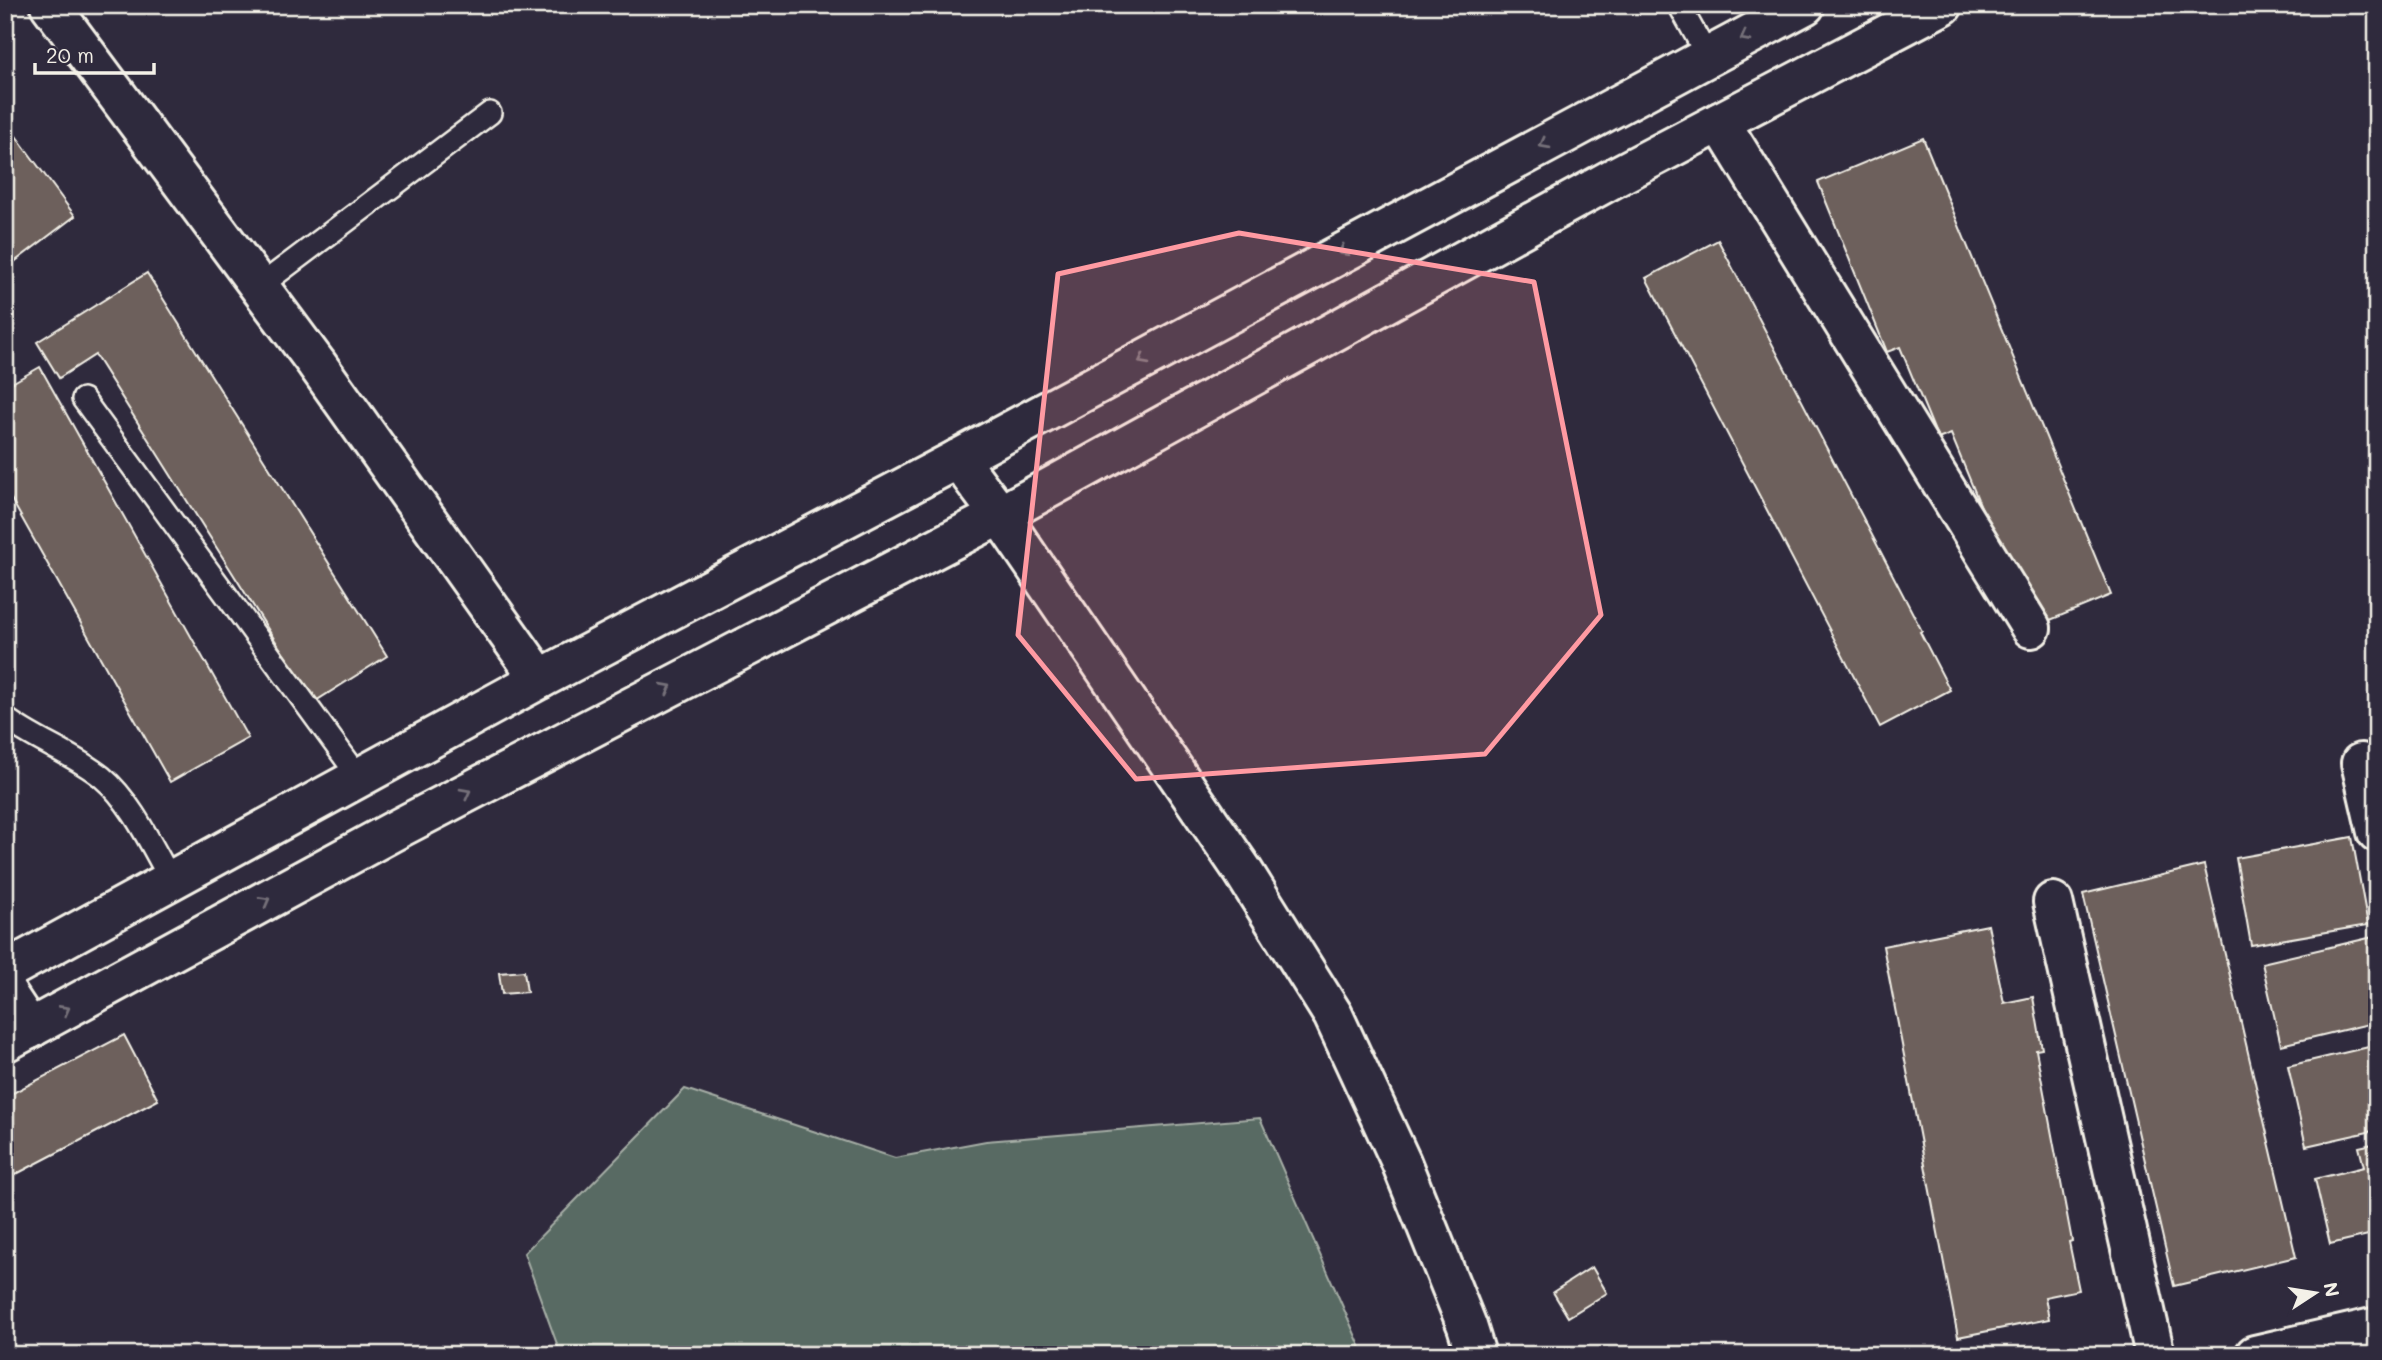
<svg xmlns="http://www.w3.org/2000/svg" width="2382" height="1360" font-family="Mali,sans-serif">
<rect width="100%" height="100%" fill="#2f2a3d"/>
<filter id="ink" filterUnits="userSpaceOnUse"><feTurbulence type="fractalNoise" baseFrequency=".0143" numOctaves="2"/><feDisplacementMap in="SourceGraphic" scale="14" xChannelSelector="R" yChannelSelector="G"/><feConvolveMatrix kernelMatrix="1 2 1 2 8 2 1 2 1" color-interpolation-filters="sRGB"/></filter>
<g filter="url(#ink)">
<polygon fill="#586a63" stroke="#a6aea6" stroke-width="2" points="685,1089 895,1158 986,1141 1260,1118 1364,1355 561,1355 524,1253"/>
<g fill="#6d605b" stroke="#f4f1e8" stroke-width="2">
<polygon points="5,121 75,216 5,269"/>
<polygon points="1923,138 2111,595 2031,628 1951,434 1938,439 1900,347 1887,352 1818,182"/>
<polygon points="1718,240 1922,631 1920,632 1950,690 1880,727 1646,278"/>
<polygon points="147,273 387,656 314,702 95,355 59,378 37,342"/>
<polygon points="40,367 248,738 170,782 5,488 5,387"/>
<polygon points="2352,837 2368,925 2251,945 2236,858"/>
<polygon points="2204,865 2296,1257 2174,1286 2083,894"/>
<polygon points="1988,925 2004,1003 2033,997 2042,1049 2036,1050 2072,1241 2069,1242 2079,1290 2045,1297 2049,1319 1958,1337 1883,946"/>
<polygon points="2373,937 2377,952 2377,1022 2281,1045 2262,963"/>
<polygon points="524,971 527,992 502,994 499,973"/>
<polygon points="124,1035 158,1100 5,1180 5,1097"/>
<polygon points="2377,1045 2377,1130 2306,1146 2288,1066"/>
<polygon points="2377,1143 2377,1233 2330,1244 2315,1179 2364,1167 2359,1147"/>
<polygon points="1592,1267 1607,1293 1568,1317 1553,1292"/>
</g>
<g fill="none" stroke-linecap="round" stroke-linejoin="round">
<g stroke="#f4f1e8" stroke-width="26">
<g id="service">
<polyline points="1679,5 1708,57"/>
<polyline points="260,286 490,113"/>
<polyline points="83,399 359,777"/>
<path d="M5,718C35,741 72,753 102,777C132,802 152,847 171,880"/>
</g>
</g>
<g stroke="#f4f1e8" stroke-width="44">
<g id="minor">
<polyline points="50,5 316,363 540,679"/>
<polyline points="1720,122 2031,628"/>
<polyline points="958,459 1000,515 1243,871 1333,1015 1401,1162 1467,1326 1476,1355"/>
<polyline points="2361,763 2377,832"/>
<polyline points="2053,902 2155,1355"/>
<polyline points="5,991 30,1029"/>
<polyline points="2255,1355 2377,1327"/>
</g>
</g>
<g stroke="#f4f1e8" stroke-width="44">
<g id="tertiary">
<polyline points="5,971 540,679 958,459 1805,5"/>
<polyline points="5,1042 401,827 1000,515 1619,175 1943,5"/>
</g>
</g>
<use href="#service" stroke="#2f2a3d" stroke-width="21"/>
<use href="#minor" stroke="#2f2a3d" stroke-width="38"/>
<use href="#tertiary" stroke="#2f2a3d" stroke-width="38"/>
</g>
<defs><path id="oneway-chevron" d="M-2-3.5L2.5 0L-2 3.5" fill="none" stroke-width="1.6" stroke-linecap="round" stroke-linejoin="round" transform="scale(1.75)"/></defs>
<g stroke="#747079">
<use href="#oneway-chevron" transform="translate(1745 37) rotate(152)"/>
<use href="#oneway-chevron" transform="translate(1544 144) rotate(152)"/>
<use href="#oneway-chevron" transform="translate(1343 251) rotate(152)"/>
<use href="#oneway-chevron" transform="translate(1143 360) rotate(152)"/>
<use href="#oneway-chevron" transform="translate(667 688) rotate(-28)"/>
<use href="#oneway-chevron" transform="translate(466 793) rotate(-28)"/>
<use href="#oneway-chevron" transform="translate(265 901) rotate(-29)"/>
<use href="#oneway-chevron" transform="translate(65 1010) rotate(-29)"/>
</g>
</g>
<path fill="#ff9aa2" fill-opacity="0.2" stroke="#ff9aa2" stroke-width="5" stroke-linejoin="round" d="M1239,233L1534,282L1601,615L1485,754L1136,779L1018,635L1058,274Z"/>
<rect width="2382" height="1360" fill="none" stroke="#2f2a3d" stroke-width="28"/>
<rect x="14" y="14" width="2354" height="1332" fill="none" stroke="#f4f1e8" stroke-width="2.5" filter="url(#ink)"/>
<g transform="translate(2315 1293) rotate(78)" stroke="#2f2a3d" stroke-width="5" paint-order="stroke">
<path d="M0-5L12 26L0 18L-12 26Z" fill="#f4f1e8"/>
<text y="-10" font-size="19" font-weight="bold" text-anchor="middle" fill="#f4f1e8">N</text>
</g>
<path d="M35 63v10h119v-10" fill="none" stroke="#f4f1e8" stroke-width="3.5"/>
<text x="46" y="63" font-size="21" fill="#f4f1e8" stroke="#2f2a3d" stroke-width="5" paint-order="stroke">20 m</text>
</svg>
